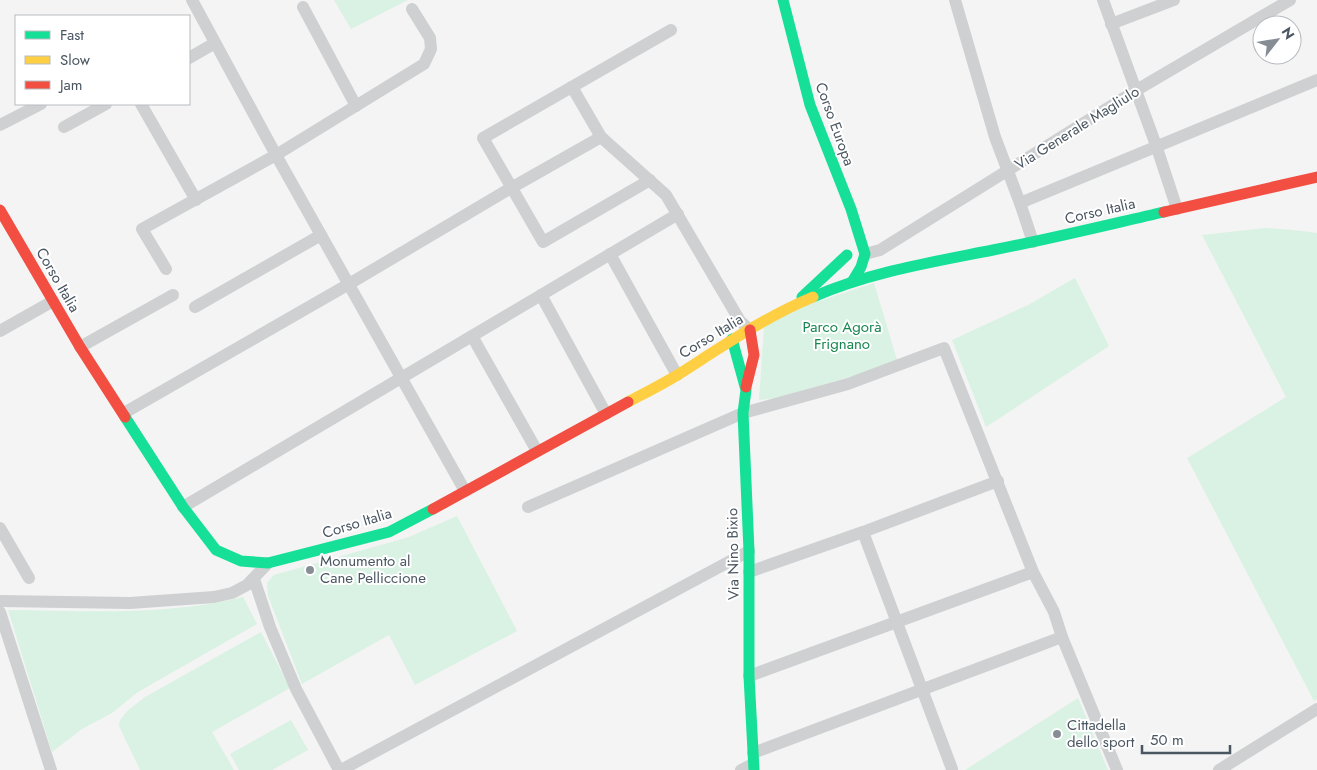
<svg xmlns="http://www.w3.org/2000/svg" width="1317" height="770" font-family="Jost,sans-serif">
<rect width="100%" height="100%" fill="#f4f4f4"/>
<g fill="#d9f2e3">
<polygon points="334,0 408,0 351,29"/>
<polygon points="1265,228 1294,230 1317,233 1317,699 1314,701 1187,458 1286,397 1202,235"/>
<polygon points="1075,278 1109,346 986,427 952,340 1028,305"/>
<polygon points="874,283 898,363 776,398 759,400 764,326 795,309"/>
<polygon points="457,516 517,631 415,685 389,635 302,684 268,596 267,583 274,575 409,537"/>
<path d="M243,597L257,624L138,692L112,713L82,729L52,752L8,610C86,611 167,616 243,597Z"/>
<polygon points="261,632 290,688 212,732 234,770 140,770 119,726 120,720 127,711 145,697"/>
<polygon points="1078,698 1108,770 965,770"/>
<polygon points="291,720 308,750 272,770 239,770 230,754"/>
</g>
<g fill="none" stroke-linecap="round" stroke-linejoin="round">
<g stroke="#ced0d2" stroke-width="12">
<polyline points="192,0 276,155 465,491"/>
<polyline points="955,0 995,137 1020,203 1033,242"/>
<polyline points="1103,0 1157,148 1177,209"/>
<polyline points="303,7 356,106"/>
<polyline points="1111,24 1174,0"/>
<polyline points="189,58 215,43"/>
<polyline points="572,87 601,137 666,195 740,321 750,330"/>
<polyline points="141,104 196,200"/>
<polyline points="0,125 41,104"/>
<polyline points="64,127 106,104"/>
<polyline points="650,180 543,242 483,138 671,30"/>
<polyline points="1020,203 1317,80"/>
<polyline points="610,254 677,375"/>
<polyline points="865,254 880,250 1135,91 1290,0"/>
<polyline points="166,269 142,229 276,155 424,64 431,49 430,38 412,9"/>
<polyline points="541,295 606,414"/>
<polyline points="195,307 321,235"/>
<polyline points="0,331 53,301"/>
<polyline points="472,336 537,451"/>
<polyline points="80,347 173,295"/>
<polyline points="124,413 349,284 511,188 601,137"/>
<polyline points="183,507 678,214"/>
<polyline points="528,507 743,413 848,384 944,348 1033,572 1054,612 1062,637 1117,770"/>
<polyline points="0,528 29,578"/>
<polyline points="863,532 952,769"/>
<polyline points="749,572 863,532 998,481"/>
<polyline points="254,579 270,627 296,689 339,770"/>
<polyline points="0,601 130,603 214,597 232,593 247,585 268,563"/>
<polyline points="0,612 51,770"/>
<polyline points="749,676 1033,572"/>
<polyline points="753,753 1062,637"/>
<polyline points="341,770 749,551"/>
<polyline points="741,770 753,764"/>
<polyline points="1219,770 1317,709"/>
</g>
<g stroke="#16e098" stroke-width="11">
<polyline points="783,0 810,105 851,209 865,254 861,267 852,282"/>
<polyline points="802,297 847,255"/>
<path d="M813,297C870,272 933,262 993,250C1050,239 1107,225 1164,212"/>
<polyline points="732,339 746,390 743,413 749,551 749,676 754,770"/>
<polyline points="125,417 183,507 216,550 241,561 268,563 389,532 433,509"/>
</g>
<path stroke="#ffcf43" stroke-width="11" d="M628,402C645,393 663,384 679,374C723,346 765,317 813,297"/>
<g stroke="#f24e42" stroke-width="11">
<polyline points="0,210 80,347 125,417"/>
<polyline points="1164,212 1317,177"/>
<polyline points="746,387 754,355 750,330"/>
<polyline points="433,509 628,402"/>
</g>
</g>
<g fill="#868d94" stroke="#fff" stroke-width="2">
<circle cx="310" cy="570" r="5"/>
<circle cx="1057" cy="734" r="5"/>
</g>
<g text-anchor="middle" dominant-baseline="central" stroke-width="4" stroke-linejoin="round" paint-order="stroke">
<g font-size="15" fill="#4a5661" stroke="#fff">
<text transform="translate(835 124) rotate(70)">Corso Europa</text>
<text transform="translate(1077 128) rotate(-32)">Via Generale Magliulo</text>
<text transform="translate(1100 211) rotate(-13)">Corso Italia</text>
<text transform="translate(58 280) rotate(60)">Corso Italia</text>
<text transform="translate(711 336) rotate(-31)">Corso Italia</text>
<text transform="translate(357 523) rotate(-17)">Corso Italia</text>
<text transform="translate(733 554) rotate(-91)">Via Nino Bixio</text>
</g>
<g font-size="15" fill="#17864f" stroke="#fff">
<text x="842" y="327">Parco Agorà<tspan x="842" dy="17">Frignano</tspan></text>
</g>
<g font-size="15" fill="#4a5661" stroke="#fff" text-anchor="start">
<text x="320" y="561">Monumento al<tspan x="320" dy="17">Cane Pelliccione</tspan></text>
<text x="1067" y="725">Cittadella<tspan x="1067" dy="17">dello sport</tspan></text>
</g>
</g>
<rect x="15" y="15" width="175" height="90" fill="#ffffff" stroke="#b7bbc0"/>
<rect x="25" y="31" width="25" height="8" fill="#16e098" stroke="#b7bbc0"/>
<text x="60" y="40" font-size="15" fill="#4a5661">Fast</text>
<rect x="25" y="56" width="25" height="8" fill="#ffcf43" stroke="#b7bbc0"/>
<text x="60" y="65" font-size="15" fill="#4a5661">Slow</text>
<rect x="25" y="81" width="25" height="8" fill="#f24e42" stroke="#b7bbc0"/>
<text x="60" y="90" font-size="15" fill="#4a5661">Jam</text>
<g transform="translate(1277 40) rotate(59)"><circle r="24" fill="#ffffff" stroke="#b7bbc0"/>
<path d="M0-4L9 19L0 12L-9 19Z" fill="#868d94"/>
<text y="-8" font-size="14" font-weight="bold" text-anchor="middle" fill="#4a5661">N</text>
</g>
<path d="M1142 745v8h88v-8" fill="none" stroke="#4a5661" stroke-width="2.5"/>
<text x="1150" y="745" font-size="15" fill="#4a5661" stroke="#ffffff" stroke-width="4" paint-order="stroke">50 m</text>
</svg>
